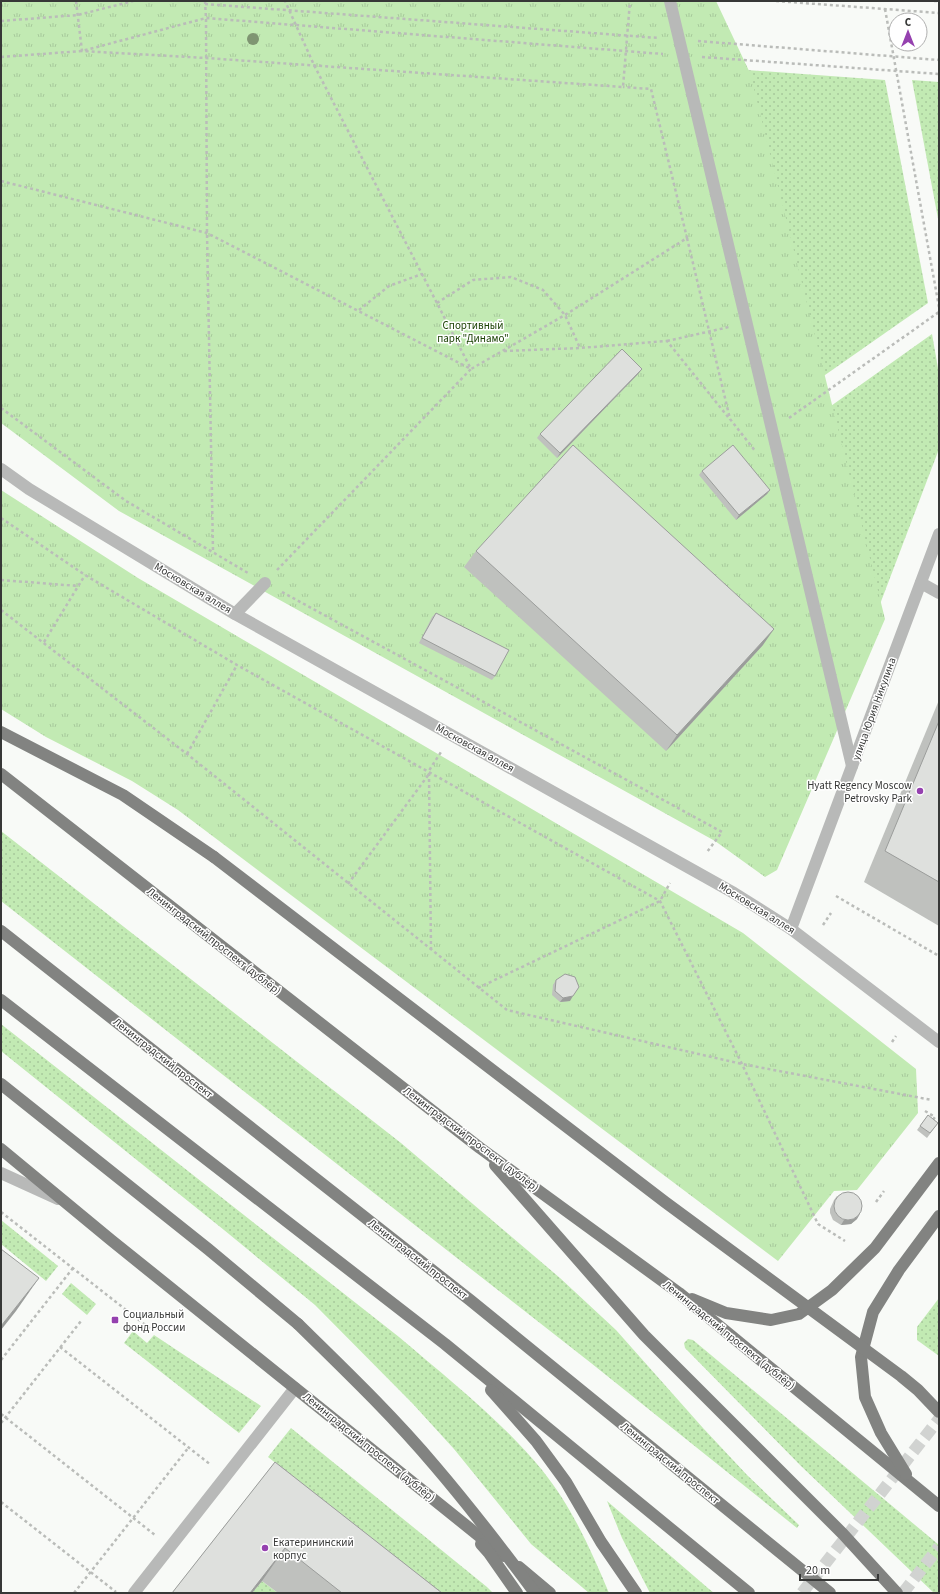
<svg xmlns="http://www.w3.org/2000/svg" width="940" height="1594" font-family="'Source Sans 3',sans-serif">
<defs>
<pattern id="grass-dots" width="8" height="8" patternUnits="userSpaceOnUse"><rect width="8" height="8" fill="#c2eab3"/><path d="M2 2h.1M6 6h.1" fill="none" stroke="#a7c99b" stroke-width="1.8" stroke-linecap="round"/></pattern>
<pattern id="park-tufts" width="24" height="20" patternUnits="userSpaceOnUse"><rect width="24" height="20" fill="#c2eab3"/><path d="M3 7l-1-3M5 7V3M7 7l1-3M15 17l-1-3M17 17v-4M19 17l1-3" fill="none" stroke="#a7c99b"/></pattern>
</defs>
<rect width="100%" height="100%" fill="#f8faf7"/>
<g fill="url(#grass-dots)">
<polygon points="733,69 885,80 928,303 805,389"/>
<polygon points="912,80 939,82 939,224"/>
<polygon points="932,334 939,374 939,449 866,641 814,418"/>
<polygon points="1,831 401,1143 560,1278 616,1330 703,1428 747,1475 799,1525 797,1528 591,1363 1,901"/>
<path d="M1,1024L399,1337C447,1378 503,1422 542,1470C572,1507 591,1550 609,1593H589L531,1544L454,1449L413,1404L315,1305L224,1230L1,1051Z"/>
<polygon points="1,1220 58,1266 46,1281 1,1244"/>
<polygon points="71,1283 96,1304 87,1315 62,1294"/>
<polygon points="939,1298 939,1356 917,1340 917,1327"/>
<polygon points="133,1331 147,1343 154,1335 261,1406 239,1433 124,1343"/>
<polygon points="688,1339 693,1340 939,1545 939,1593 934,1593 801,1466 685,1348 684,1343"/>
<polygon points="291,1428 487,1587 493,1593 441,1593 268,1457"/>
<polygon points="607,1501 709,1589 714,1593 650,1593 622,1538"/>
<polygon points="262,1581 278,1593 252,1593"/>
</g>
<g fill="url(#park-tufts)">
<polygon points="1,1 716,1 750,73 885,619 777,870 765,877 715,841 119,511 1,423"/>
<polygon points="1,490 138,578 743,933 916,1069 918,1113 857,1190 834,1191 778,1261 178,810 132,781 46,737 1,709"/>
</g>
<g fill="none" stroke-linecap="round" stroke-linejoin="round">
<g stroke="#d1d3d1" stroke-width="12" stroke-dasharray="12 6" stroke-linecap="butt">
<polyline points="802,1593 939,1419"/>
<polyline points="903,1593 939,1547"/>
</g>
<g stroke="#babcb9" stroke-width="2.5" stroke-dasharray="3 3" stroke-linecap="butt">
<polyline points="76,1 82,51 206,58 623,87 630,1"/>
<polyline points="205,1 206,18 207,233 213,551"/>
<polyline points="776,1 939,13"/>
<polyline points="934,1 939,1"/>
<polyline points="205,4 659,38"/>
<polyline points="885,9 939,307"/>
<polyline points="1,21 78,15 133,1"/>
<polyline points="698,41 939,60"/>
<polyline points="1,57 82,51 206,18 663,54"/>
<polyline points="702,57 939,74"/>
<polyline points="1,181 207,233 471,369 565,315 687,238 651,89 623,87"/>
<polyline points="687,238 730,419 756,452"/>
<polyline points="437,303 473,280 511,277 543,290 565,315 580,348"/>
<polyline points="359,310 389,286 422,274"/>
<polyline points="667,341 729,327"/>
<polyline points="504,351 580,348 667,341 728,417"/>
<polyline points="1,408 126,501 248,573"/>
<polyline points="789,418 939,312"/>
<polyline points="1,518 85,575 237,665 660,901 742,1064 818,1224 845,1241"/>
<polyline points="277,570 471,369 314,65 285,1"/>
<polyline points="1,580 78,586"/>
<polyline points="282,592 722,832 707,852"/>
<polyline points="1,610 187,754 507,1010 742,1064 932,1100"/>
<polyline points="44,642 85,575"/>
<polyline points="187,754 237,665"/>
<polyline points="348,884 429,774"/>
<polyline points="836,896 939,956"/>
<polyline points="823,925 831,913"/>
<polyline points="431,950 429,773 430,769 441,752"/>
<polyline points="478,988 660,901 670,883"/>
<polyline points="892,1042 896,1036"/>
<polyline points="925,1111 935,1117 932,1121"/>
<polyline points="876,1202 884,1191"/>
<polyline points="1,1212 153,1331"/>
<polyline points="60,1347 211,1465"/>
<polyline points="1,1360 73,1268"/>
<polyline points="1,1414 155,1535"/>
<polyline points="1,1423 81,1321"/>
<polyline points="1,1502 116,1592"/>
<polyline points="74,1593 189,1447"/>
</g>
<g stroke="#b8b9b8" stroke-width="12">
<polyline points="670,1 852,766"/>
<polyline points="1,469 29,489 235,614 734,893 791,929 939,1042"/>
<polyline points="921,583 939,593"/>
<polyline points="235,614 265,583"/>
<polyline points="791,929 939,534"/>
<polyline points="1,1173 58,1199"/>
<polyline points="134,1593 295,1388"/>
</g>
<g stroke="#828381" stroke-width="12">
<polyline points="1,732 123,795 214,857"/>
<polyline points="1,774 480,1148 679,1293 939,1506"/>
<polyline points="1,931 470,1300 830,1593"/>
<polyline points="1,1000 445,1344 749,1593"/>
<polyline points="1,1084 208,1249 298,1324"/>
<polyline points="1,1149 111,1240 504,1556"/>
<polyline points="495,1165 644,1335 843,1534 897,1593"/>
<polyline points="692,1299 726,1313 771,1320 799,1314 832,1290 875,1248 939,1163"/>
<polyline points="491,1390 536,1441 566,1482 601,1542 636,1593"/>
<polyline points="906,1474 881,1433 865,1397 861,1357 873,1312 899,1270 939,1216"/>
<polyline points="481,1544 489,1553 517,1593"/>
<polyline points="519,1567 550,1593"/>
</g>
<g stroke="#828381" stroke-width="12">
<polyline points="214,857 665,1202 901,1376 918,1390 939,1412"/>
<path d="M298,1324C345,1370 393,1416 435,1466C470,1507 503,1550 535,1593"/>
</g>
</g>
<circle fill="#7f9572" cx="253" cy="39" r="6"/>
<g fill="#bfc1be">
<polygon points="639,373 557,458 537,438 540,434"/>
<polygon points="702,471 770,490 767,494 736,520 699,475"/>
<polygon points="476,551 763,645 666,751 464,567"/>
<polygon points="436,613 495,676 492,680 419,643 432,617"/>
<polygon points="939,700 939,926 864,882"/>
<polygon points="556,980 570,1001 560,1002 552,995 553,985"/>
<polygon points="928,1115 938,1123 927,1138 917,1130"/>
<polygon points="837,1196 857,1219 851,1224 841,1225 833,1220 830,1213 830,1209 834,1200"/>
<polygon points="275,1462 442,1593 278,1593 262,1581 252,1593 172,1593"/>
</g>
<g fill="#9b9d9b">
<polygon points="642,369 639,373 557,458 560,453"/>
<polygon points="770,490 767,494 736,520 739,515"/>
<polygon points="774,629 763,645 666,751 677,735"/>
<polygon points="573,996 570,1001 560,1002 563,998"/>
<polygon points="860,1214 857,1219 851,1224 841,1225 844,1220"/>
<polygon points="39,1278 16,1311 1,1330 1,1326"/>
<polygon points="285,1548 262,1581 252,1593 250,1593"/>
</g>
<g fill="#dee0dd" stroke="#9b9d9b">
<polygon points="622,349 642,369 560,453 540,434"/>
<polygon points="573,445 774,629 677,735 476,551"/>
<polygon points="733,445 770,490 739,515 702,471"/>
<polygon points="436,613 509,650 495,676 422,638"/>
<polygon points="939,721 939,882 885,851"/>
<polygon points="565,974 575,977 579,987 573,996 563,998 555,991 556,980"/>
<polygon points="928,1115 938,1123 930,1133 920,1126"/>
<circle cx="848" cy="1206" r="14"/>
<polygon points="1,1249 39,1278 1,1326"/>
<polygon points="275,1462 442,1593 342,1593 285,1548 250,1593 172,1593"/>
</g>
<g fill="#9541af" stroke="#fff" stroke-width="1.5">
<circle cx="920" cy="791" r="4"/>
<rect x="111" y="1316" width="8" height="8" rx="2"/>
<circle cx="265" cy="1548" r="4"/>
</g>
<g text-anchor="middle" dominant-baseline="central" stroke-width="3" stroke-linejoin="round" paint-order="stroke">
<g font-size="11" fill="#1c4305" stroke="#fff">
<text x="473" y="325">Спортивный<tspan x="473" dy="13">парк "Динамо"</tspan></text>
</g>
<g font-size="11" fill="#373837" stroke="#fff">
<text transform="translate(193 588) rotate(31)">Московская аллея</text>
<text transform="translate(874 709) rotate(-70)">улица Юрия Никулина</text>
<text transform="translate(475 748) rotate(29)">Московская аллея</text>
<text transform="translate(757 908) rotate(32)">Московская аллея</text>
<text transform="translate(214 941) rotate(38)">Ленинградский проспект (дублёр)</text>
<text transform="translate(163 1058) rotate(38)">Ленинградский проспект</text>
<text transform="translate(471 1139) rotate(37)">Ленинградский проспект (дублёр)</text>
<text transform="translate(418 1259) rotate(38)">Ленинградский проспект</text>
<text transform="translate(729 1335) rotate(39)">Ленинградский проспект (дублёр)</text>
<text transform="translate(369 1447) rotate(39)">Ленинградский проспект (дублёр)</text>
<text transform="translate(670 1463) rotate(39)">Ленинградский проспект</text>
</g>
<g font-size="11" fill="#373837" stroke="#fff" text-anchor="start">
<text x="912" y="785" text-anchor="end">Hyatt Regency Moscow<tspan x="912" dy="13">Petrovsky Park</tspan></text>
<text x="123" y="1314">Социальный<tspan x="123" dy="13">фонд России</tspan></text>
<text x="273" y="1542">Екатерининский<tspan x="273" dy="13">корпус</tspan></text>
</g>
</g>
<rect width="940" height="1594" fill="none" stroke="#373837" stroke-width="4"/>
<g transform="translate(908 32)"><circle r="19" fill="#ffffff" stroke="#afafaf"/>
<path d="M0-3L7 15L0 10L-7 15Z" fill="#9541af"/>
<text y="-6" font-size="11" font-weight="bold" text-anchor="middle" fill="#373837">С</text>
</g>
<path d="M800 1574v6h78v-6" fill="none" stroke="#373837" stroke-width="2"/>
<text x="806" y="1574" font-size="12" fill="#373837" stroke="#ffffff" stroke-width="3" paint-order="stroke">20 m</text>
</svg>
